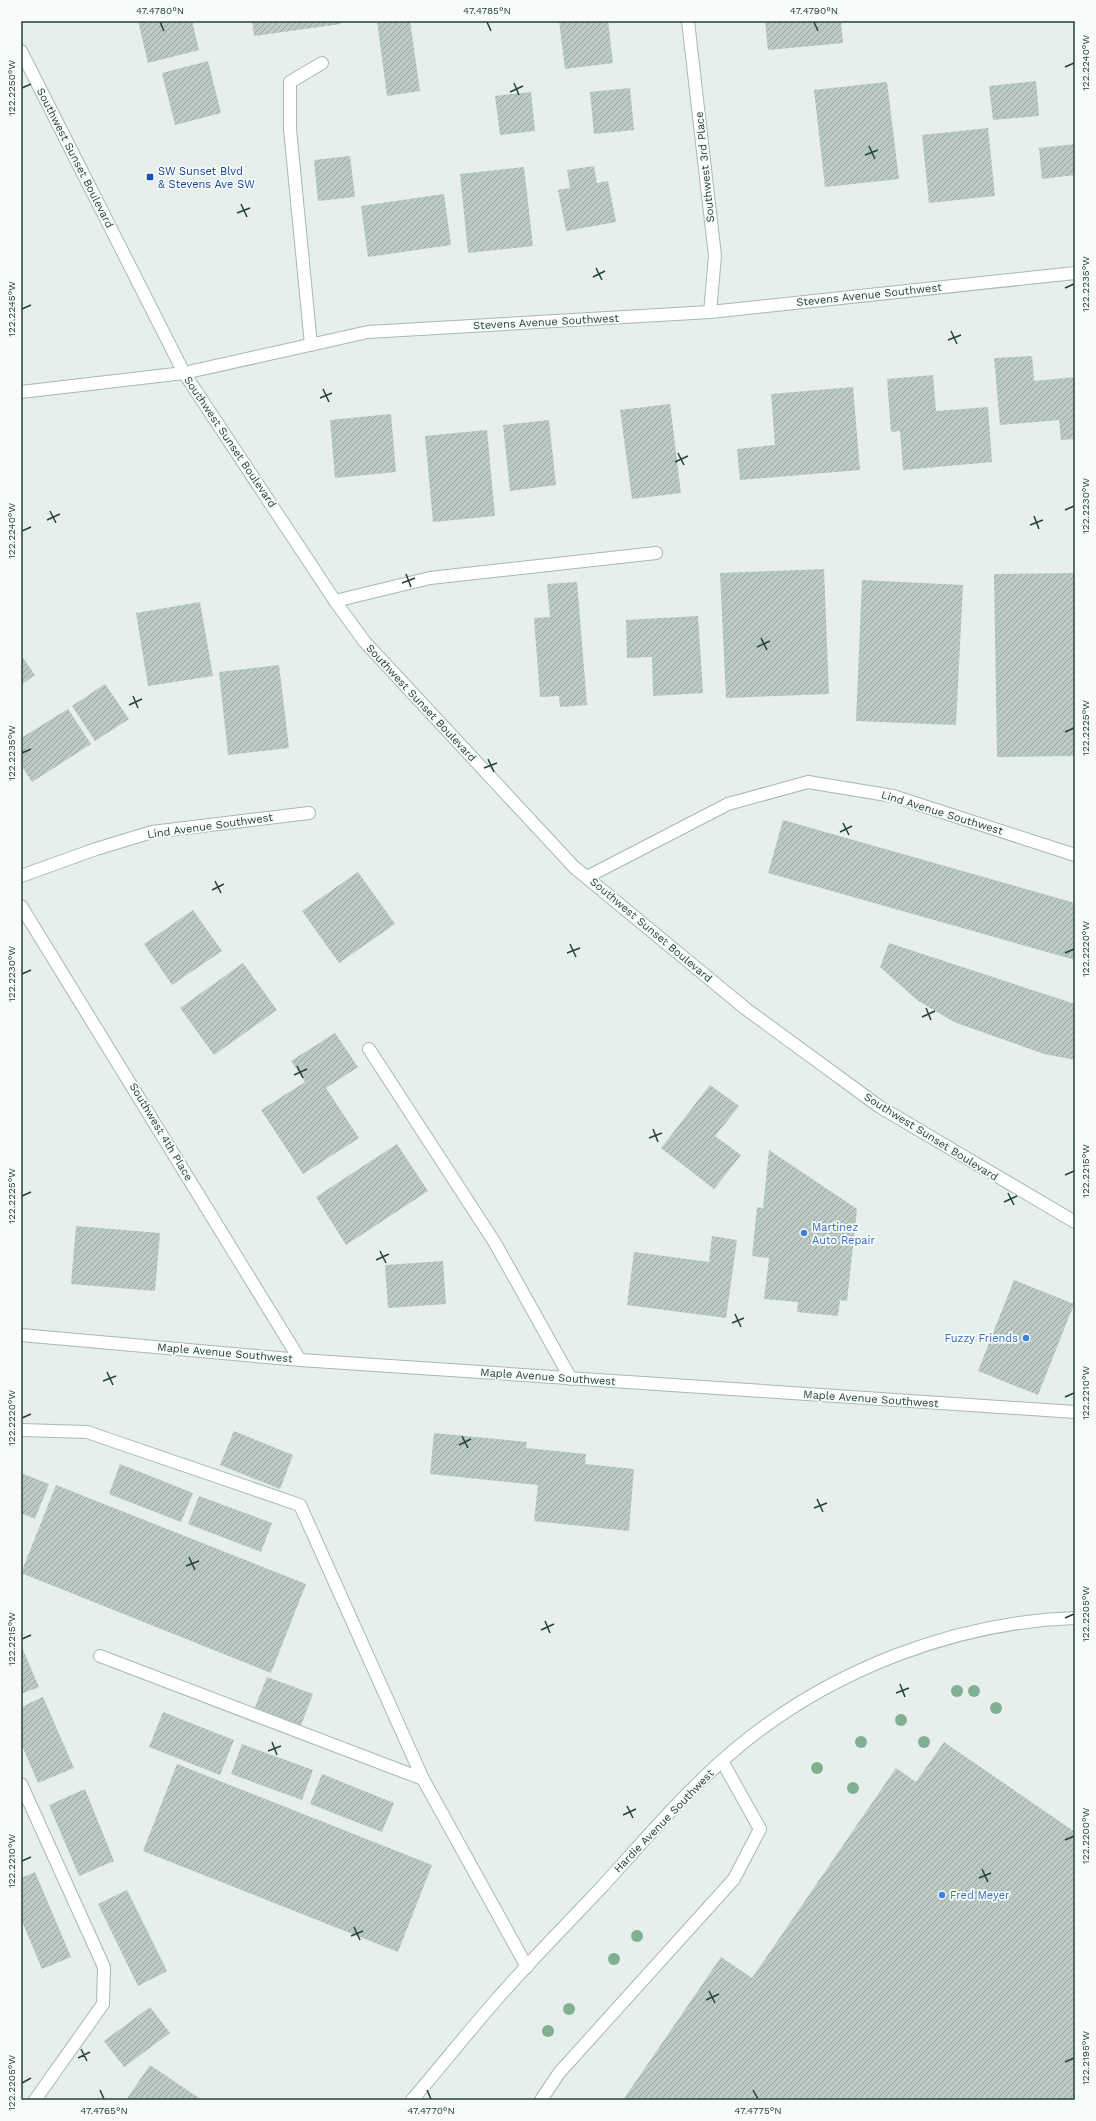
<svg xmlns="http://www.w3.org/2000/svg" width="1096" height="2121" font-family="'Work Sans',sans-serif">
<defs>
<pattern id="building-hatch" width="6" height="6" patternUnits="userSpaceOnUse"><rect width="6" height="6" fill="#bbcac4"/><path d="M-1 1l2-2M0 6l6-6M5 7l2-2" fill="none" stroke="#98a6a0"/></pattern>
</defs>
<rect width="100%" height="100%" fill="#e6efeb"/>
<g fill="url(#building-hatch)">
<polygon points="138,21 192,21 199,50 148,63"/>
<polygon points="252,21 340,21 341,24 254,36"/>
<polygon points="377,21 410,21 420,91 387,96"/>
<polygon points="559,21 608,21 613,63 565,69"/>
<polygon points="765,21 841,21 843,43 768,50"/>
<polygon points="208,61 221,113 175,125 162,73"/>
<polygon points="1036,81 1039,116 993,120 989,86"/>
<polygon points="887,82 899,179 825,187 814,90"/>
<polygon points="630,88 634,130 594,134 590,92"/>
<polygon points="531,92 535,131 500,135 495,96"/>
<polygon points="988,128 995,196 929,203 922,135"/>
<polygon points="1075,144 1075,175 1042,179 1039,148"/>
<polygon points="350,156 355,197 318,201 314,160"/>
<polygon points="594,166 597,183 608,181 616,222 566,231 558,190 570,188 567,170"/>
<polygon points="524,167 533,246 468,253 460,174"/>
<polygon points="444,194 451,245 368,257 361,206"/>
<polygon points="1032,356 1034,381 1075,377 1075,439 1061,440 1059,420 1000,425 994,358"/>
<polygon points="933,375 936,411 988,407 992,462 903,470 900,431 891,432 887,379"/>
<polygon points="853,387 860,470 740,480 737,449 775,445 771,394"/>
<polygon points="670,404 681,493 632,499 620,410"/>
<polygon points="391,414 396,472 335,478 330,420"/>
<polygon points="549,420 556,485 510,491 503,425"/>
<polygon points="487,430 495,516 433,522 425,436"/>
<polygon points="824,569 829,694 726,698 720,573"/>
<polygon points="1075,573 1075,756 997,757 994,574"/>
<polygon points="862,580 963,585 956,725 856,721"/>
<polygon points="577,582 587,705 560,707 559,696 540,697 534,618 550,617 547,584"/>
<polygon points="200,602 213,676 148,686 136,613"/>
<polygon points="698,616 703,693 653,696 652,657 627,658 626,620"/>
<polygon points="21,655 35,675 21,685"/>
<polygon points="279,665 289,748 228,755 219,672"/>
<polygon points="105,684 129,719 95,741 72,706"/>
<polygon points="68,709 91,744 32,782 21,765 21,738"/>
<polygon points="783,820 1075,903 1075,960 768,873"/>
<polygon points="358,872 395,924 339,963 302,911"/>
<polygon points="193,910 222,951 172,985 144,944"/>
<polygon points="889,943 1075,1004 1075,1060 1044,1054 954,1022 917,1000 880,967"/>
<polygon points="243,963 277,1010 214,1055 180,1008"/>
<polygon points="335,1033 358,1067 326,1088 359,1138 303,1174 261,1110 305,1082 291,1061"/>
<polygon points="710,1085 739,1106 715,1136 741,1155 714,1189 661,1148"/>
<polygon points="397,1144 428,1191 346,1245 316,1197"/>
<polygon points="769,1150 857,1209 847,1301 840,1300 838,1316 797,1312 798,1302 764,1299 769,1258 752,1256 757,1207 763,1208"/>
<polygon points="76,1226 160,1233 155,1291 71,1284"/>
<polygon points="712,1236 737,1240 726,1318 627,1305 634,1252 709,1262"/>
<polygon points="443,1261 446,1304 388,1308 385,1265"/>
<polygon points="1014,1280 1074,1304 1038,1395 978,1371"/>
<polygon points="234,1431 293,1455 280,1489 220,1465"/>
<polygon points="434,1433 527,1442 526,1448 586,1454 585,1464 634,1469 629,1531 534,1521 538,1485 430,1474"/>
<polygon points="120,1464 193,1493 181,1522 109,1494"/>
<polygon points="21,1473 49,1484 35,1519 21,1513"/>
<polygon points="56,1485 306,1584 271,1673 21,1573"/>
<polygon points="199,1496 272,1523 261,1552 188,1524"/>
<polygon points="21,1645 39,1687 21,1694"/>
<polygon points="267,1677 313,1694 300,1728 254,1710"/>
<polygon points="43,1697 74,1768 38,1783 21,1743 21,1707"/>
<polygon points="163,1712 234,1740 220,1775 149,1747"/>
<polygon points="944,1742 1075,1832 1075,2100 623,2100 721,1957 752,1978 896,1768 916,1782"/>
<polygon points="242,1744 313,1770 302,1800 231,1774"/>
<polygon points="177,1764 432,1865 398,1952 143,1851"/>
<polygon points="322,1774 394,1803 382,1832 310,1804"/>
<polygon points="85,1789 114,1861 79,1876 49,1805"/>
<polygon points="35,1872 71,1957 42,1969 21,1919 21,1878"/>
<polygon points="127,1890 167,1971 138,1986 98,1904"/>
<polygon points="150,2007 170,2033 124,2067 104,2041"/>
<polygon points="150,2065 202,2100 126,2100"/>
</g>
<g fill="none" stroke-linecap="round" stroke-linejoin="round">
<g stroke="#a8b8b2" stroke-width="14">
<g id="lane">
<polyline points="311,345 290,129 290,82 322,63"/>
<polyline points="335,601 430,578 656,553"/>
<polyline points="369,1049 495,1243 571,1379"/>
<polyline points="21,1430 87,1432 300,1505 423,1779 100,1656"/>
<polyline points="423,1779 527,1967"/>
<polyline points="21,1784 104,1967 103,2004 35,2100"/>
<polyline points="541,2100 559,2073 734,1879 760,1829 722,1761"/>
</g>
</g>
<g stroke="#a8b8b2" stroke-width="14">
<g id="street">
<polyline points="688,21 715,256 710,312"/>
<polyline points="21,392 184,373 368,332 710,312 1075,273"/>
<polyline points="21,876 96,849 152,832 309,813"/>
<polyline points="587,877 728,804 808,782 893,796 1075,855"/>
<polyline points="21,906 300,1360"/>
<polyline points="21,1335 300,1360 1075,1412"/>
</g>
</g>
<g stroke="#a4bbb3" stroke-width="14">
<g id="secondary">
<polyline points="21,51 184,373 335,601 364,641 574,867 746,1009 880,1107 1075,1222"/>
<path d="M412,2100C441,2066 468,2032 497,1999C530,1961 565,1926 599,1890C644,1841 687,1789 738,1747C831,1670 955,1622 1075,1618"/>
</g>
</g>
<use href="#lane" stroke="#fff" stroke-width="12"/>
<use href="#street" stroke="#fff" stroke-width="12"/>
<use href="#secondary" stroke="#fff" stroke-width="12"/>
</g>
<g fill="#80af93">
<circle cx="957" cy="1691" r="6"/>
<circle cx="974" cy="1691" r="6"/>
<circle cx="996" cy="1708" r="6"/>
<circle cx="901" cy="1720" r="6"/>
<circle cx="861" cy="1742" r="6"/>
<circle cx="924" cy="1742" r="6"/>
<circle cx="817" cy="1768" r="6"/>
<circle cx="853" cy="1788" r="6"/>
<circle cx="637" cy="1936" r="6"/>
<circle cx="614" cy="1959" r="6"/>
<circle cx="569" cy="2009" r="6"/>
<circle cx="548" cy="2031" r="6"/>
</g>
<path fill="none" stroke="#24423a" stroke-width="1.5" d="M160,22L164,31M487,22L491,31M814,22L818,31M1065,67L1074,63M514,83L519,95M22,88L31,84M510,92L523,86M869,146L875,159M865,155L878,150M241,204L247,217M237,213L250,208M596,268L602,280M593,277L605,271M1065,288L1074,284M22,309L31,305M951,331L957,344M948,340L961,335M323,389L329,402M320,398L332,393M678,453L684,465M675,462L688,456M1065,510L1074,506M50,511L56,523M1034,516L1039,529M47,520L60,514M1030,525L1043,520M22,531L31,527M406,574L411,587M402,583L415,578M761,638L767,650M757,647L770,641M133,696L138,708M129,705L142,699M1065,732L1074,728M22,753L31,749M488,759L494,772M484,768L497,763M843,823L849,835M840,832L852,826M215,881L221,893M212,890L224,884M570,944L576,957M567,953L580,948M1065,953L1074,949M22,974L31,970M926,1008L931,1020M922,1017L935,1011M297,1066L303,1078M294,1075L307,1069M653,1129L658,1142M649,1138L662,1133M1065,1175L1074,1171M1008,1193L1014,1205M22,1196L31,1192M1004,1202L1017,1196M380,1251L386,1263M376,1260L389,1254M735,1314L741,1327M732,1323L744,1318M107,1372L113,1385M103,1381L116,1376M1065,1397L1074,1393M22,1418L31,1414M462,1436L468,1448M459,1445L471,1439M817,1499L823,1512M814,1508L827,1503M189,1557L195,1570M186,1566L199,1561M1065,1618L1074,1614M545,1621L550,1633M541,1630L554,1624M22,1639L31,1635M900,1684L905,1697M896,1693L909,1688M272,1742L277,1755M268,1751L281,1746M627,1806L633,1818M623,1815L636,1809M1065,1840L1074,1836M22,1861L31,1857M982,1869L988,1882M979,1878L991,1873M354,1927L360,1940M351,1936L363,1931M709,1991L715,2003M706,2000L719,1994M81,2049L87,2061M78,2058L90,2052M1065,2062L1074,2058M22,2083L31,2078M100,2090L104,2099M427,2090L431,2099M753,2090L758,2099"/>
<rect fill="#1a4fb4" stroke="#f7fbf9" stroke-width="1.5" x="146" y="173" width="8" height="8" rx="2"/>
<g fill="#3f7fe0" stroke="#f7fbf9" stroke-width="1.5">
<circle cx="804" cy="1233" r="4"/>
<circle cx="1026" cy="1338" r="4"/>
<circle cx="942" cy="1895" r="4"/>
</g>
<g text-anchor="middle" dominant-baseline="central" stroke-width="3.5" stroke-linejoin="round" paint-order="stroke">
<g font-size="11" fill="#24423a" stroke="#f7fbf9">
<text transform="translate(75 158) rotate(63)">Southwest Sunset Boulevard</text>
<text transform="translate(705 167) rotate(-96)">Southwest 3rd Place</text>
<text transform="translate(869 295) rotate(-6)">Stevens Avenue Southwest</text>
<text transform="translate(546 322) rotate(-3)">Stevens Avenue Southwest</text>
<text transform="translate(230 442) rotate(56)">Southwest Sunset Boulevard</text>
<text transform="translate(421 703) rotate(47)">Southwest Sunset Boulevard</text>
<text transform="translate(942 813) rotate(17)">Lind Avenue Southwest</text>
<text transform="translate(210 826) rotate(-8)">Lind Avenue Southwest</text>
<text transform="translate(651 930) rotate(40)">Southwest Sunset Boulevard</text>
<text transform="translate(161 1132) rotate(59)">Southwest 4th Place</text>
<text transform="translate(931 1137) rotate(32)">Southwest Sunset Boulevard</text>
<text transform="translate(225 1353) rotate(5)">Maple Avenue Southwest</text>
<text transform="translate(548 1377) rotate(4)">Maple Avenue Southwest</text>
<text transform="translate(871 1399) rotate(4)">Maple Avenue Southwest</text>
<text transform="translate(664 1821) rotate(-46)">Hardie Avenue Southwest</text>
</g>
<g font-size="11" fill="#164399" stroke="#f7fbf9" text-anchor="start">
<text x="158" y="171">SW Sunset Blvd<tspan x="158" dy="13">&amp; Stevens Ave SW</tspan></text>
</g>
<g font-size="11" fill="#366cbe" stroke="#f7fbf9" text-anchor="start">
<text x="812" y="1227">Martinez<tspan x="812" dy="13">Auto Repair</tspan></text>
<text x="1018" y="1338" text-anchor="end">Fuzzy Friends</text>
<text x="950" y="1895">Fred Meyer</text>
</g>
</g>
<rect width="1096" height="2121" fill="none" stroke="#f7fbf9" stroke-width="44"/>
<rect x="22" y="22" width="1052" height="2077" fill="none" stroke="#24423a" stroke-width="1.5"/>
<g font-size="10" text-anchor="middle" fill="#24423a">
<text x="160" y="14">47.4780°N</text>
<text x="487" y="14">47.4785°N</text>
<text x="814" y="14">47.4790°N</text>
<text transform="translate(1085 63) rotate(-90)" y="4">122.2240°W</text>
<text transform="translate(11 88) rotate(-90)" y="4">122.2250°W</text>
<text transform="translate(1085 284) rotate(-90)" y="4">122.2235°W</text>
<text transform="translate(11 309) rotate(-90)" y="4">122.2245°W</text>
<text transform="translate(1085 506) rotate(-90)" y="4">122.2230°W</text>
<text transform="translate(11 531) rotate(-90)" y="4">122.2240°W</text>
<text transform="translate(1085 728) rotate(-90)" y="4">122.2225°W</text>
<text transform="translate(11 753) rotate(-90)" y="4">122.2235°W</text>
<text transform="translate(1085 949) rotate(-90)" y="4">122.2220°W</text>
<text transform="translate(11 974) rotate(-90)" y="4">122.2230°W</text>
<text transform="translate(1085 1171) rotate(-90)" y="4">122.2215°W</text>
<text transform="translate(11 1196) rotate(-90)" y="4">122.2225°W</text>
<text transform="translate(1085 1393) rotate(-90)" y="4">122.2210°W</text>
<text transform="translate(11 1418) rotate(-90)" y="4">122.2220°W</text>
<text transform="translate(1085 1614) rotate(-90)" y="4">122.2205°W</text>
<text transform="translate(11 1639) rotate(-90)" y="4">122.2215°W</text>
<text transform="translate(1085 1836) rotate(-90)" y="4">122.2200°W</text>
<text transform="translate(11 1861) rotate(-90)" y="4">122.2210°W</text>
<text transform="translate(1085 2058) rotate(-90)" y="4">122.2195°W</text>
<text transform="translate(11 2083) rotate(-90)" y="4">122.2205°W</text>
<text x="104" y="2114">47.4765°N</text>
<text x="431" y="2114">47.4770°N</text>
<text x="758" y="2114">47.4775°N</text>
</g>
</svg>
